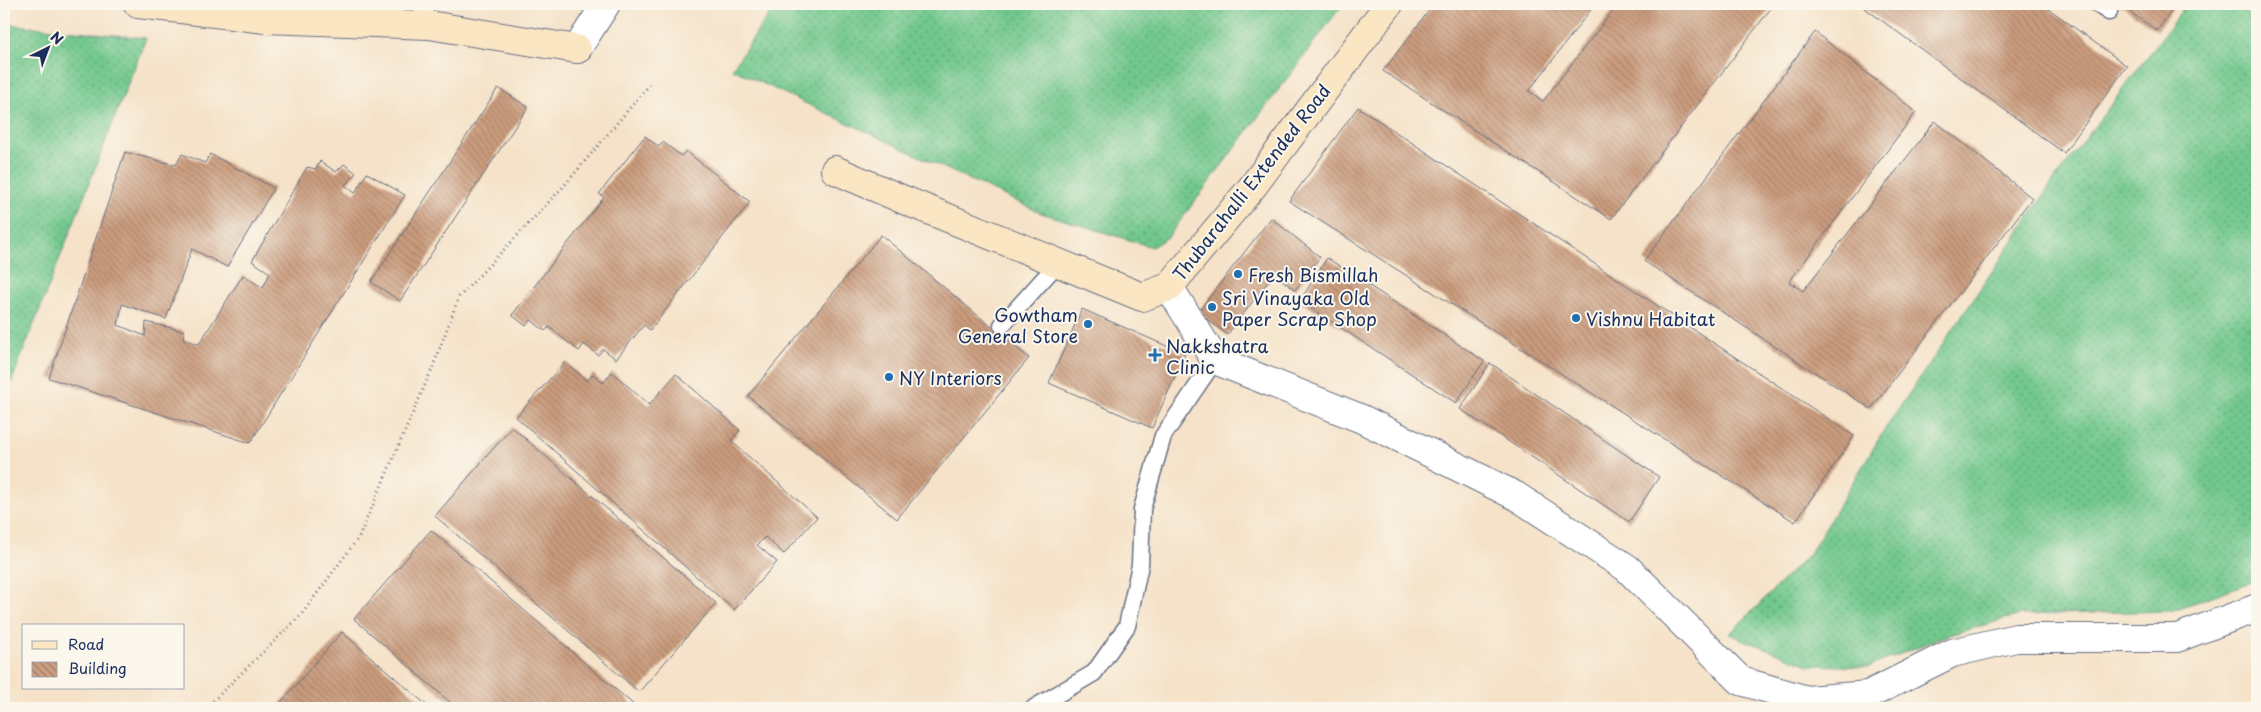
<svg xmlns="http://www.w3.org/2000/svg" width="2261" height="712" font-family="'Playpen Sans',sans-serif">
<defs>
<pattern id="grass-dots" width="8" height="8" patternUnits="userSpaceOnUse" patternTransform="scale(1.25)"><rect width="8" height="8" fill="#71c78c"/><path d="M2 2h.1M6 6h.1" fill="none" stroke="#5ca276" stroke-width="1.8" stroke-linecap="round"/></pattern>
<pattern id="building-back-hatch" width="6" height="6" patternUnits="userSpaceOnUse" patternTransform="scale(1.25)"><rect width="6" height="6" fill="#cb9c7d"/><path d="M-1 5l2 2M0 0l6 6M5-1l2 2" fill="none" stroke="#a4806a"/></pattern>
</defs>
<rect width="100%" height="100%" fill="#fbf7ec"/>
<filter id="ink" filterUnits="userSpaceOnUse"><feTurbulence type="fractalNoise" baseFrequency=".02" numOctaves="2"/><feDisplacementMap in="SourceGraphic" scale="10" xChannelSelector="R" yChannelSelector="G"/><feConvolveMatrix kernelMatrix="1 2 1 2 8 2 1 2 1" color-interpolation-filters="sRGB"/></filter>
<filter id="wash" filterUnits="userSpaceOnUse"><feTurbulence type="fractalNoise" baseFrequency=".0096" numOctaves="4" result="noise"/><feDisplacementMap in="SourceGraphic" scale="20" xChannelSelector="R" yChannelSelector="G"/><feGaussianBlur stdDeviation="1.12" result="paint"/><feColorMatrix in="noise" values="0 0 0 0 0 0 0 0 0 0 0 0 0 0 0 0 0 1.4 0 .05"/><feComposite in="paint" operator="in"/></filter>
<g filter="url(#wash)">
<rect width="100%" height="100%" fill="#f5e2c8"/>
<g fill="url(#grass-dots)" stroke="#467b75">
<polygon points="776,4 1343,4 1168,237 1152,247 1041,213 732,69"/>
<polygon points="2187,4 2257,4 2257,580 2171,611 2020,615 1939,638 1869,667 1808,665 1729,634 1810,553 1883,432 2054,180"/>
<polygon points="4,24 146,38 9,388 4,385"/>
</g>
<g id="blocks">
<g fill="url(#building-back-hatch)">
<polygon points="1434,4 1595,4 1529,91 1543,101 1618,4 1766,4 1771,8 1611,219 1383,71"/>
<polygon points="1859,4 2042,4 2127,66 2064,153"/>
<polygon points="2119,4 2176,4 2157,31"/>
<polygon points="1815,32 1916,112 1789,282 1803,291 1935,121 2032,198 1871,409 1644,261"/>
<polygon points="498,88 528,107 400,301 371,282"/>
<polygon points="1358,107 1854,436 1795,522 1289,201"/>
<polygon points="645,136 659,147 663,142 681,156 686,151 750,202 650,330 644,325 616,359 603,349 598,355 584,344 579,351 549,327 545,331 531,320 526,326 512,315 604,197 599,194"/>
<polygon points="125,152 176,165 182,154 205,163 210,154 274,188 227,267 192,249 166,319 122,304 118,325 145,336 146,322 184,331 183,339 199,344 243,275 263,288 270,273 252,261 307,167 316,169 320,161 336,172 344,164 356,173 345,185 355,193 367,173 405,195 250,443 49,378"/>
<polygon points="1271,218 1320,257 1295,290 1274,274 1227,335 1198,312"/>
<polygon points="881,235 1029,358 897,519 748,396"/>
<polygon points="1327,258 1484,361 1456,403 1300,301"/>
<polygon points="1082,309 1185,354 1152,428 1049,383"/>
<polygon points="565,362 587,381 593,374 603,383 612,372 649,405 676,374 740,430 731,441 817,517 784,554 765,537 757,545 777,562 734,610 516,417"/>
<polygon points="1490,363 1659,477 1629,522 1460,409"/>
<polygon points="512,427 716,603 639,692 435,516"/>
<polygon points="431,530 635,706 632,708 457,708 354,619"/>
<polygon points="342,632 430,708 276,708"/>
</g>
</g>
</g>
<g filter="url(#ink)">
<use href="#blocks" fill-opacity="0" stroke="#676e83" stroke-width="1"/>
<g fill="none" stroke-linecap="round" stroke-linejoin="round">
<g stroke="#676e83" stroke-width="19">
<g id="lane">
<polyline points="421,4 429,25"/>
<polyline points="2097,4 2109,12"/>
<polyline points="1002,325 1058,263"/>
<polyline points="1034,708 1094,673 1127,626 1140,565 1142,509 1163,436 1215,360"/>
</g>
</g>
<g stroke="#676e83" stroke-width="30">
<g id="street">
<polyline points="577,49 606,4"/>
<polyline points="1169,287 1215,360 1362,419 1516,496 1627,568 1741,681 1807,700 1868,695 1952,653 2016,638 2177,638 2257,608"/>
</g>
</g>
<g stroke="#676e83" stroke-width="30">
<g id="secondary">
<polyline points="138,4 265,19 429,25 577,49"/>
<polyline points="835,170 904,200 1142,297 1169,287 1253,186 1389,4"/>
</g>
</g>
<polyline stroke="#676e83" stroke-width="3" stroke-dasharray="1 4" stroke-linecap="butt" points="206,708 301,615 359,537 432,369 459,297 564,186 650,84"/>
<use href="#lane" stroke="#fff" stroke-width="16"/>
<use href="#street" stroke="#fff" stroke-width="28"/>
<use href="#secondary" stroke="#fbe6c4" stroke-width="28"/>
</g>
</g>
<g fill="#1f6fb2" stroke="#fbf7ec" stroke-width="2">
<circle cx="1238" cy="274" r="5"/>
<circle cx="1212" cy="307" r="5"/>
<circle cx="1576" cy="318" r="5"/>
<circle cx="1088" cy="324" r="5"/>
<path d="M1152.5 347.5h5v5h5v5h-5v5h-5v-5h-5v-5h5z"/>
<circle cx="889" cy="377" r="5"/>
</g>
<g text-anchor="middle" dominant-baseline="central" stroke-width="4" stroke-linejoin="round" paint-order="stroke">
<g font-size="18" fill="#1b2f5e" stroke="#fbf7ec">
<text transform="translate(1251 182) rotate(-52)">Thubarahalli Extended Road</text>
</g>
<g font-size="18" fill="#1b2f5e" stroke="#fbf7ec" text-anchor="start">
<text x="1248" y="274">Fresh Bismillah</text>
<text x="1222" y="297">Sri Vinayaka Old<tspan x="1222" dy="21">Paper Scrap Shop</tspan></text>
<text x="1078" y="314" text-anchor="end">Gowtham<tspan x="1078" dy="21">General Store</tspan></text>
<text x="1586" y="318">Vishnu Habitat</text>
<text x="1166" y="345">Nakkshatra<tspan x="1166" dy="21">Clinic</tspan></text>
<text x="899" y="377">NY Interiors</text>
</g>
</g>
<rect width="2261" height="712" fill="none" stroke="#fbf7ec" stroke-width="20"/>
<rect x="22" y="624" width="162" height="65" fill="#fbf7ec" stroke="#a1a7b3"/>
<rect x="32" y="641" width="25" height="8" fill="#fbe6c4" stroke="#a1a7b3"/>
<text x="68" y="650" font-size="15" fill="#1b2f5e">Road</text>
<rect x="32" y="662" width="25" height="15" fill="url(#building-back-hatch)" stroke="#a1a7b3"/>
<text x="68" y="674" font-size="15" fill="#1b2f5e">Building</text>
<g transform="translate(48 48) rotate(42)" stroke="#fbf7ec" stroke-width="4" paint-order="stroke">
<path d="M0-4L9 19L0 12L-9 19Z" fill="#1b2f5e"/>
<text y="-8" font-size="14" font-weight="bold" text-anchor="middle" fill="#1b2f5e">N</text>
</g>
</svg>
